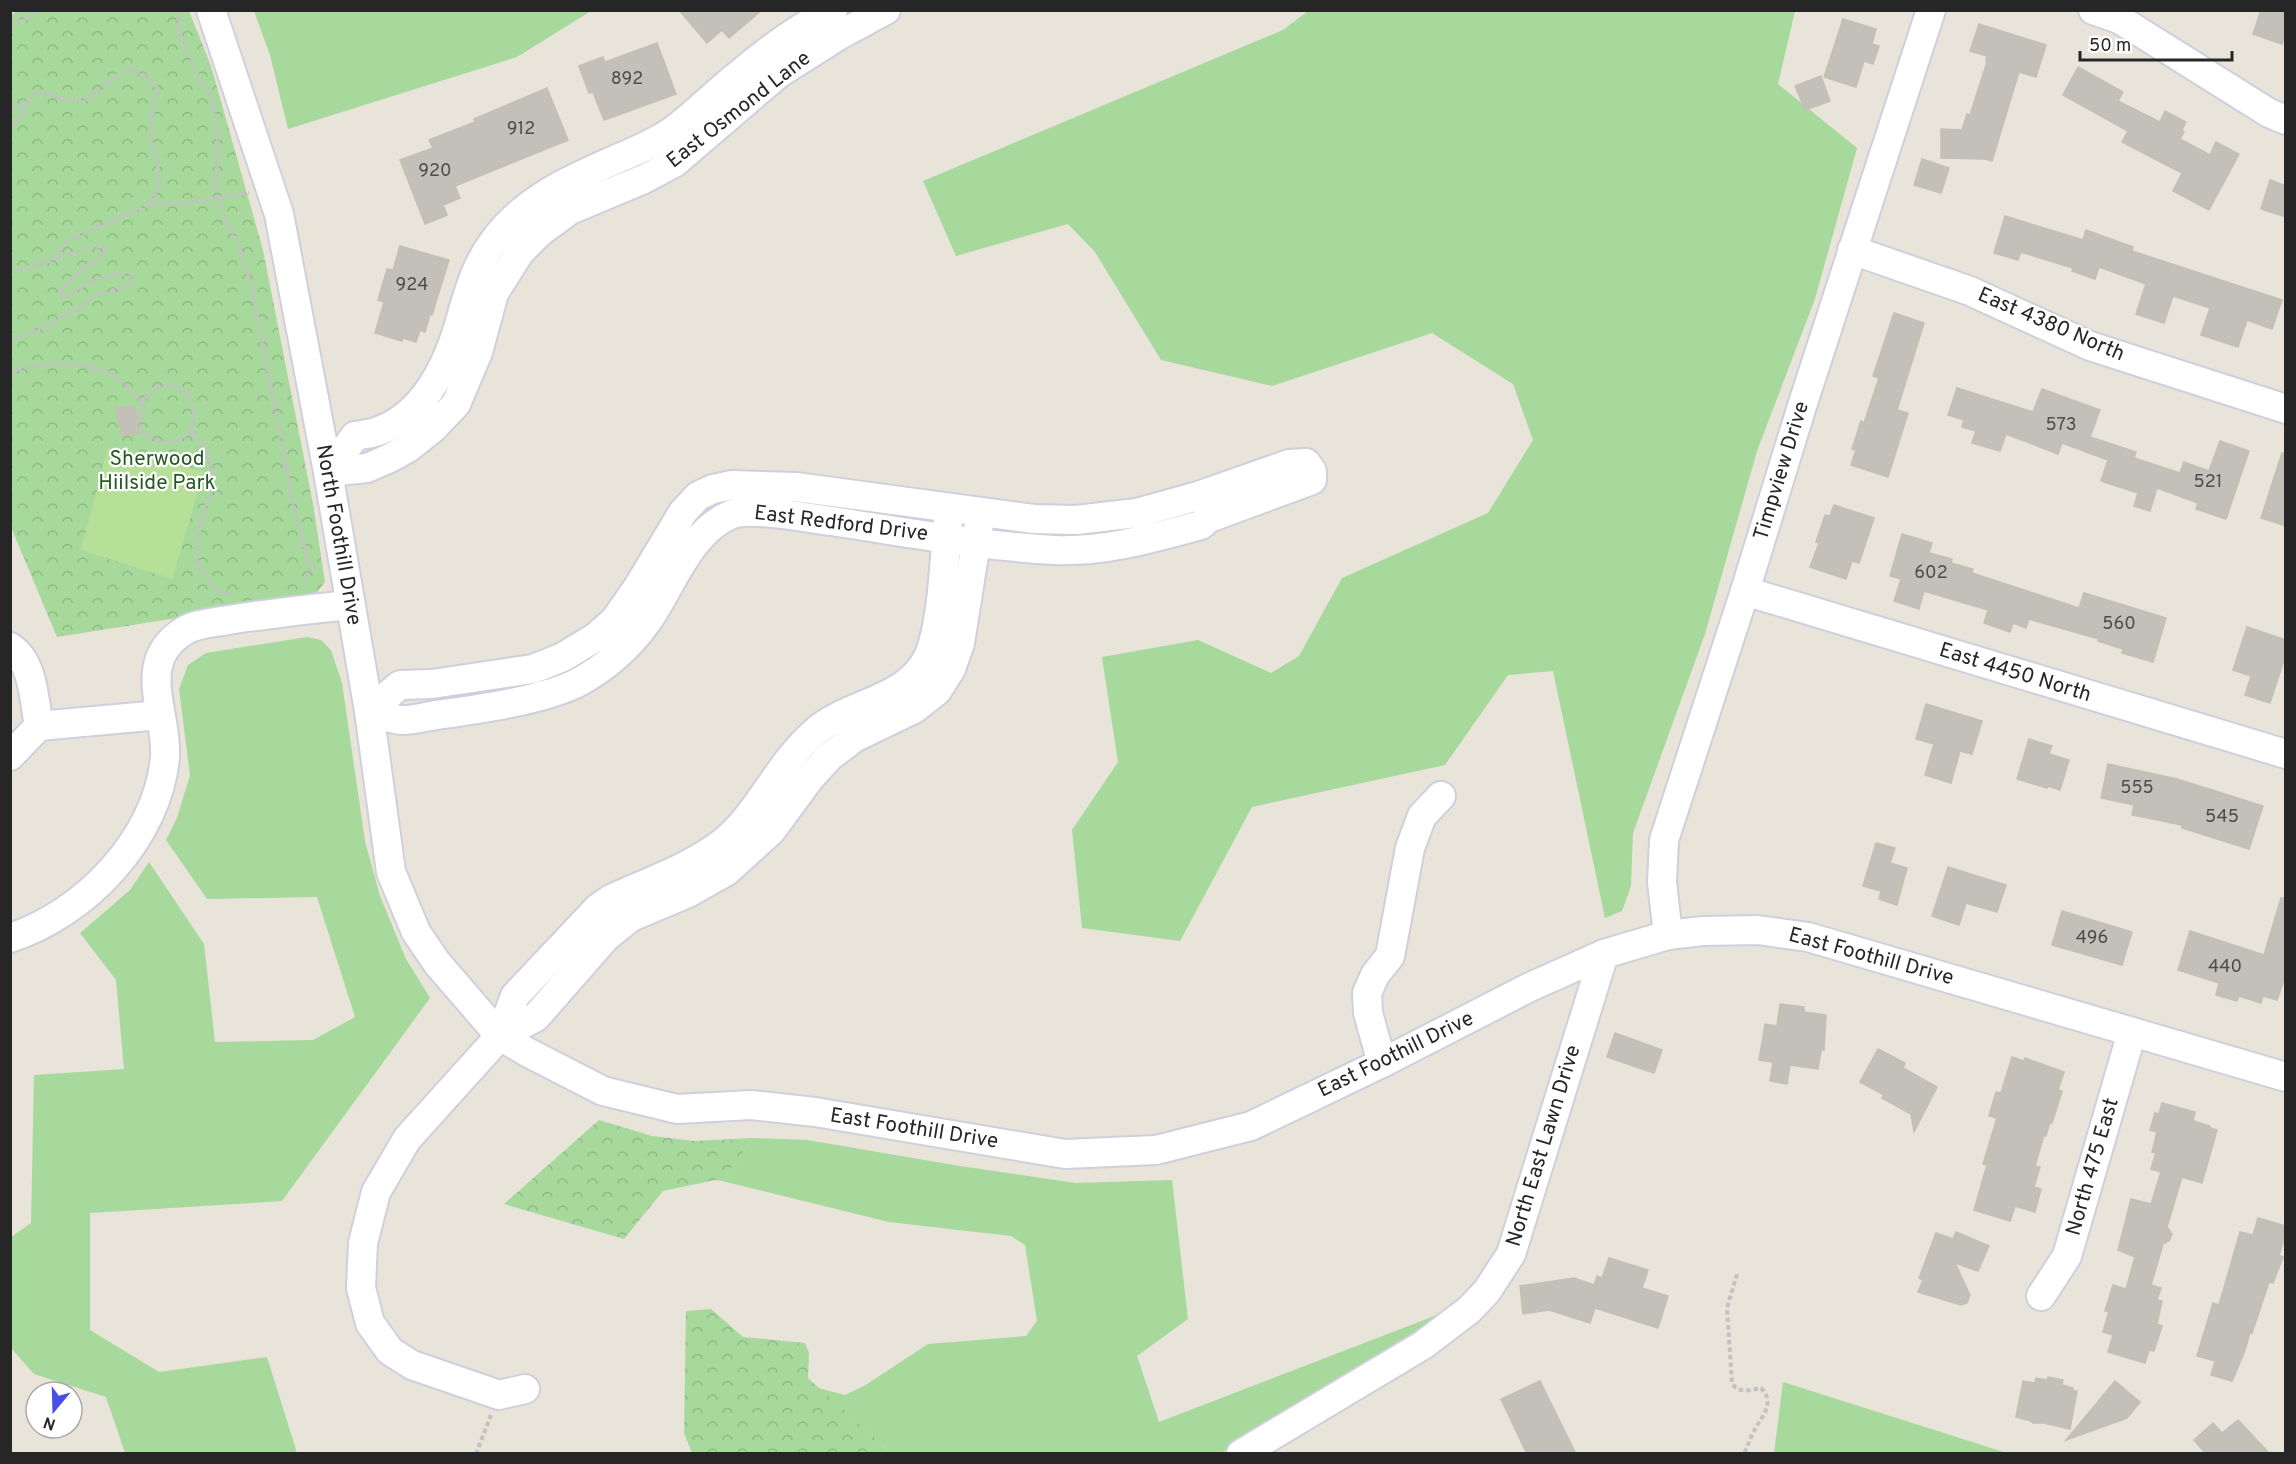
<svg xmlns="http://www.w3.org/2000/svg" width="2296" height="1464" font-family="Overpass,sans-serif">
<defs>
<pattern id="forest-crowns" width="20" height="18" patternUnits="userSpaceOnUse" patternTransform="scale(1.5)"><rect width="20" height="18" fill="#a6d99b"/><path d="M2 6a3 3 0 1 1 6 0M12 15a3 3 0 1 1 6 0" fill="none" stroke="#8fba85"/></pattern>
</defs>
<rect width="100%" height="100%" fill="#e8e4d9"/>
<g fill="#a6d99b">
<polygon points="254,11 254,10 591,11 517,57 288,129 270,55"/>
<polygon points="1308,11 1795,11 1778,84 1857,148 1815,299 1757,451 1705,634 1633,833 1631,886 1622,911 1605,918 1553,671 1508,675 1445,765 1252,807 1180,941 1082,928 1072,830 1118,762 1102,657 1198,640 1271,673 1299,656 1342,578 1488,513 1533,440 1513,384 1432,333 1272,386 1161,360 1095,252 1068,224 956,256 923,181 1283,30"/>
<polygon points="307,637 321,640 331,650 342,683 365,841 380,896 406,959 430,998 282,1201 90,1213 90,1330 159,1372 267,1357 297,1453 125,1453 106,1397 34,1374 11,1348 11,1237 31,1223 34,1075 124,1069 116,980 80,933 130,890 149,862 204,944 215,1042 313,1040 355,1017 317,897 207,899 166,840 177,818 190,775 179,689 188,665 206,653"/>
<polygon points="753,1138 807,1140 960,1166 1076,1183 1172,1180 1188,1319 1137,1356 1159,1422 1463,1305 1221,1453 888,1453 885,1447 818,1388 845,1395 864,1386 928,1344 1026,1336 1037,1321 1025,1245 1011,1236 889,1222 722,1181"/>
<polygon points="1783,1382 2007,1453 1774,1453"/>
</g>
<g fill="url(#forest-crowns)">
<polygon points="19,10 189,11 211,66 263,250 313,504 325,582 317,592 303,598 57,637 11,527 11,15"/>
<polygon points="599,1120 652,1136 695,1141 753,1138 722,1181 715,1180 663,1191 624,1239 504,1204"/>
<polygon points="711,1309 743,1337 805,1343 809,1353 808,1378 885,1447 888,1453 692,1453 684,1433 686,1311"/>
</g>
<polygon fill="#b6e097" points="108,448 204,472 172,579 81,550"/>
<g fill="#c3c0b9" stroke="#c2bfb3" stroke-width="1.5">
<polygon points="679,10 762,10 729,38 722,30 707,43"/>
<polygon points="2261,10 2286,10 2286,34 2282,44 2253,34"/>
<polygon points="1843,19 1876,29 1872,44 1879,46 1873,64 1864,61 1856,87 1824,77"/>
<polygon points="1979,24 2046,45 2036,77 2019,72 1992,161 1985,159 1941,158 1941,129 1962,130 1967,114 1970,115 1987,62 1986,61 1987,56 1970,51"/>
<polygon points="657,43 676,94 604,120 593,92 589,93 579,66 603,57 605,62"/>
<polygon points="2078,67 2123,92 2118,101 2160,122 2165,111 2186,122 2182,130 2184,132 2180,139 2210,155 2216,142 2239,154 2209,210 2173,191 2182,173 2122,142 2128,131 2063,95"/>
<polygon points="1821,76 1830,101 1805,110 1795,86"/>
<polygon points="547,88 568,140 455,186 460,198 443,205 447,215 425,224 400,160 433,148 429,140 475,122 474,119"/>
<polygon points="1922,159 1949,168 1941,193 1914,185"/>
<polygon points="2270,180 2286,186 2286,217 2261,209"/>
<polygon points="2005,216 2083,240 2086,230 2133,247 2132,251 2282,300 2272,329 2247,320 2238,347 2201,335 2210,308 2173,296 2164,323 2136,314 2146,284 2099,267 2095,279 2072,271 2073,268 2021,252 2018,260 1994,253"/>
<polygon points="400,246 449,260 432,315 430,314 425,332 420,330 416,342 403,338 402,341 375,333 384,302 378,300 387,269 393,270"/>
<polygon points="1894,313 1924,323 1897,410 1908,413 1888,477 1851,465 1856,450 1852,449 1861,421 1864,423 1879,378 1873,376"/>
<polygon points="1957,388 2033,412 2042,389 2100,410 2090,437 2136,452 2134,458 2180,473 2184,462 2209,471 2220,441 2249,451 2226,519 2196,509 2198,503 2157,488 2150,511 2134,506 2138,493 2101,481 2108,460 2062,443 2058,454 2006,434 2000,451 1972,443 1976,431 1962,427 1964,420 1948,415"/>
<polygon points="135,406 139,433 122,436 116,408"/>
<polygon points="2282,453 2286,453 2286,526 2261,518"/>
<polygon points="1834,505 1874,518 1859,563 1852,561 1846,579 1810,567 1819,543 1816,542 1825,515 1830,516"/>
<polygon points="1902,534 1932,543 1929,553 1952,559 1951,563 1973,569 1972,573 2079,608 2084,593 2166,618 2153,662 2122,653 2123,649 2098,641 2099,639 2029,619 2026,628 2013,623 2010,632 1984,623 1988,610 1924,591 1919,609 1894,601 1901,579 1890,576"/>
<polygon points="2247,627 2286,640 2286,654 2270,703 2245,695 2251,676 2233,670"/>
<polygon points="1926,704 1982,721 1972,754 1960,751 1951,783 1925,775 1934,744 1916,739"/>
<polygon points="2029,739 2052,746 2049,754 2069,760 2060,790 2048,786 2047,788 2017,779"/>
<polygon points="2108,764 2177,779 2263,806 2249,849 2182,828 2182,825 2132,815 2134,805 2101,798"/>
<polygon points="1876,843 1895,848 1890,863 1907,868 1897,905 1879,899 1881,891 1863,886"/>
<polygon points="1948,867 2006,885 1997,912 1966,903 1959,925 1932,916"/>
<polygon points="2281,898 2286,898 2286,974 2277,1000 2263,996 2261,1003 2239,996 2237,1001 2216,995 2219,983 2178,970 2190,931 2264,955"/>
<polygon points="2062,911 2132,932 2122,965 2052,945"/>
<polygon points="1780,1004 1804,1007 1804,1012 1826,1015 1824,1050 1821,1050 1818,1069 1790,1065 1787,1084 1770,1081 1773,1062 1759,1060 1765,1024 1777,1026"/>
<polygon points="1615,1033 1662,1050 1654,1073 1607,1057"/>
<polygon points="1878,1049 1905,1063 1903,1068 1937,1087 1914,1132 1911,1114 1882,1098 1884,1095 1860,1082"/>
<polygon points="2012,1057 2024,1061 2025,1058 2064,1072 2058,1090 2062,1091 2052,1123 2050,1122 2046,1136 2044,1135 2035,1166 2040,1167 2034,1187 2041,1189 2035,1212 2015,1206 2010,1221 1974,1210 1987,1165 1983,1164 1997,1118 1989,1116 1996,1092 2001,1093"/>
<polygon points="2162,1103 2195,1112 2193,1121 2210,1126 2210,1128 2217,1130 2202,1183 2182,1177 2167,1227 2172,1234 2169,1241 2163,1244 2151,1285 2161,1288 2157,1300 2162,1301 2157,1324 2162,1326 2154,1351 2149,1350 2145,1363 2108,1352 2113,1335 2103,1332 2109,1311 2105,1311 2113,1285 2126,1289 2135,1257 2118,1250 2131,1199 2151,1204 2161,1172 2151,1169 2156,1153 2152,1152 2157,1132 2150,1130 2155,1113 2159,1114"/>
<polygon points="2258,1218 2286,1226 2286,1234 2279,1255 2283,1257 2273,1283 2269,1282 2252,1333 2250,1333 2244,1353 2232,1381 2211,1375 2215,1361 2197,1356 2213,1303 2219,1305 2240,1232 2253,1235"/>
<polygon points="1956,1232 1989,1246 1978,1271 1955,1263 1970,1295 1967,1303 1961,1305 1918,1292 1923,1280 1919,1278 1936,1233 1953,1239"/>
<polygon points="1609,1258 1648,1270 1642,1288 1668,1296 1658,1328 1595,1308 1590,1323 1549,1310 1523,1314 1520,1286 1574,1278 1594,1285 1597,1276 1602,1278"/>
<polygon points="2048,1377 2063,1380 2062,1385 2073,1388 2073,1391 2077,1391 2070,1429 2044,1423 2033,1423 2031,1421 2016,1417 2023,1381 2035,1383 2036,1378 2047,1380"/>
<polygon points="1540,1381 1576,1454 1527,1454 1501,1399"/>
<polygon points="2115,1381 2140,1402 2127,1418 2066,1440"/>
<polygon points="2238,1420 2270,1454 2206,1454 2194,1440 2213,1423 2222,1433"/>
</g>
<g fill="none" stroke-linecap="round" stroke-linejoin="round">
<g stroke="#cfcfde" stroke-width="32">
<g id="minor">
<polyline points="211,10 279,214 328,472 369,711 391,872 416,932 437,963 500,1036 527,1052 603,1091 677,1109 751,1105 815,1112 1065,1154 1156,1150 1251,1126 1382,1063 1530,987 1604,954 1668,935 1703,931 1758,930 1808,937 2286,1077"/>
<path d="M833,10C798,28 766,51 736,77C715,94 695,114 674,130C657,142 636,151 617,159C571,179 525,199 494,241C474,267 467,298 458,328C446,368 423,414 381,430C373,434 364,434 355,436L328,472L367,468L390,458L408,448L433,428L456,404L478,352L494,293L520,252L540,232L570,210L644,179L674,163L778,74L838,36L886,10"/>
<polyline points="2093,10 2119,19 2269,113 2286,120"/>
<polyline points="1852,250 1970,291 2090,346 2286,409"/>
<path d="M1198,496C1214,504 1215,514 1201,525C1153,538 1105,552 1055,550C980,546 905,532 831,521C807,518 750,506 730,515C690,532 672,585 649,619C631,645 605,668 577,683C540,701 478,709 437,715C426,716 412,721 401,720C391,719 379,714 369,711L400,685L432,684L533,669L563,657L596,637L615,620L638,587L683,512L698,496L713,489L732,485L796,487L1034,519L1076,520L1137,513L1198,496L1289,464L1306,463L1312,471V480L1209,518"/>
<polyline points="1745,591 2286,754"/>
<path d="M10,647C34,662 34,701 39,726"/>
<polyline points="10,756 39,726 160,715"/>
<polyline points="1668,935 1662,882 1664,840 1745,591 1802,406 1931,10"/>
<path d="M10,938C85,914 158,838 165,757C168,713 134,662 184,631C197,623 213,623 228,620C268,614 308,609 349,605"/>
<path d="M500,1036L515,996L598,908L611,899C648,882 694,866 725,841C760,811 779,763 815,732C850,701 908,702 929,655C943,621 944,558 948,520"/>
<polyline points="1382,1063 1368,1013 1367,993 1375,975 1390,956 1410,848 1422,816 1441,796"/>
<polyline points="2041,1296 2067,1256 2132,1032"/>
<polyline points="525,1389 499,1395 412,1365 390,1351 370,1323 361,1288 363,1243 376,1192 407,1139 500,1036 536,1017 606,937 631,917 688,893 727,871 771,831 810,778 829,757 854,738 914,709 937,691 951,669 960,643 979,524"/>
<polyline points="1241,1454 1423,1345 1469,1310 1487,1291 1511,1254 1604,954"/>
</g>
</g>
<g stroke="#c2c2c2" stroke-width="4" stroke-dasharray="4.5 3" stroke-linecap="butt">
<polyline points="175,10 178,15 180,37 197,74 212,99 218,141 216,184 218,199 224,217 238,242 251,286 297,521 310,567 303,585"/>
<polyline points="10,25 30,16 38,10"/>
<path d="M25,105L34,93L40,91C51,95 70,103 81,100C113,93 120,46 157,87L151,122L153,145L158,166L159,185L151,204"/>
<polyline points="10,110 25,105 25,111 10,127"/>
<polyline points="55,257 68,240 151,204 181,204 249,193"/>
<path d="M10,271C42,267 70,250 101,246L105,250L103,254L78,273L59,291L61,296L65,297C80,288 117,264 133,279V283L127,287L99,293L68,315L24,336L10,340"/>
<path d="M10,371C44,363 83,358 115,377C125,383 134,394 143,402L152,389L173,385L190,396L194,414L192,430L208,453L212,473L209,496L196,541L198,565L218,591L230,595"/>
<path d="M143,402L140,422L144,434C165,447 172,446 192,430"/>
<path d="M1737,1274L1727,1308L1732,1383C1738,1394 1750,1390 1761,1388C1776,1403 1762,1416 1754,1431C1750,1438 1748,1446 1744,1454"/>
<polyline points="476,1454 491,1415"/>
</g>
<use href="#minor" stroke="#fff" stroke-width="28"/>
</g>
<g text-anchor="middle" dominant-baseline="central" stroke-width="4.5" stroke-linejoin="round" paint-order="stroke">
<g font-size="18" fill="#4d4c4b">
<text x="627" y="79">892</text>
<text x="521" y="129">912</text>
<text x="435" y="171">920</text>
<text x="412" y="285">924</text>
<text x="2061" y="425">573</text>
<text x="2208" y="482">521</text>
<text x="1931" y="573">602</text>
<text x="2119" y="624">560</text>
<text x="2137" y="788">555</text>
<text x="2222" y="817">545</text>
<text x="2092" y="938">496</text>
<text x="2225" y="967">440</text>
</g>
<g font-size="21" fill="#262626" stroke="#fff">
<text transform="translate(739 110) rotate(-38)">East Osmond Lane</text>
<text transform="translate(2051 325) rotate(23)">East 4380 North</text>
<text transform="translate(1782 471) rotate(-73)">Timpview Drive</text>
<text transform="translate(841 524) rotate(7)">East Redford Drive</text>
<text transform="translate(338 535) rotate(80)">North Foothill Drive</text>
<text transform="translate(2015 673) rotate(17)">East 4450 North</text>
<text transform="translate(1871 957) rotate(15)">East Foothill Drive</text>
<text transform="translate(1396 1055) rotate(-26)">East Foothill Drive</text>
<text transform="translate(914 1129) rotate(9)">East Foothill Drive</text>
<text transform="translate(1544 1146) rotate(-73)">North East Lawn Drive</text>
<text transform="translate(2093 1167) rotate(-74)">North 475 East</text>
</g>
<g font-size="21" fill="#235a20" stroke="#fff">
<text x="157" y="459">Sherwood<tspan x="157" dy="24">Hiilside Park</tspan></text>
</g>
</g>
<rect width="2296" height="1464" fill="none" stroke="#262626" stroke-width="24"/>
<g transform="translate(54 1410) rotate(199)"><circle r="28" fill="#ffffff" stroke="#a8a8a8" stroke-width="1.5"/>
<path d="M0-4.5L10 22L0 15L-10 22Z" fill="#494ee5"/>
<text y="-9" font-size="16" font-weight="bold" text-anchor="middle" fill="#262626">N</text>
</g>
<path d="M2080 51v9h152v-9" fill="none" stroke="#262626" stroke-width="3"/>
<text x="2089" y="51" font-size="18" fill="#262626" stroke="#ffffff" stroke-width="4.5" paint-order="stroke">50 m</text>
</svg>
